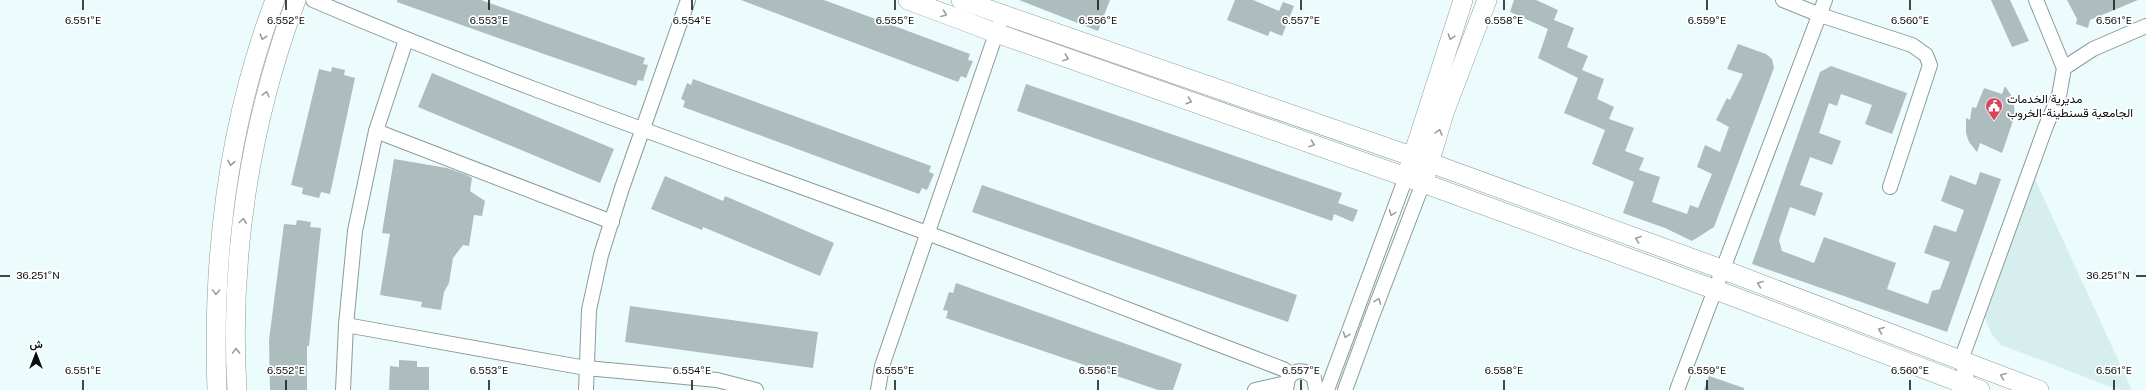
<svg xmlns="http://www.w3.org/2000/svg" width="2146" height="390" font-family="'Public Sans',Vazirmatn,sans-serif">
<rect width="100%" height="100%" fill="#ecfcfc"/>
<polygon fill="#d6efee" points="2034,177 2132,390 2119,390 2001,345 1992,335 1984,316"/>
<g fill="#adbcbc">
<polygon points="397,0 481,0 645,58 643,64 648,65 643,81 638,80 636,86 501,39 397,2"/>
<polygon points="741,0 824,0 970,54 968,60 973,61 966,78 961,76 958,82"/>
<polygon points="1019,0 1110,0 1098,31"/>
<polygon points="1235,0 1253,0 1279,11 1283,2 1294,6 1282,36 1270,31 1268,36 1227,20"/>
<polygon points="1514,0 1536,0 1558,10 1554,20 1574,28 1567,47 1588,56 1582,70 1604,79 1597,99 1614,107 1609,119 1634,128 1625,151 1644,158 1639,170 1660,177 1652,202 1687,214 1690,205 1698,208 1712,174 1697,167 1705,145 1720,152 1729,127 1716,120 1727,98 1730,100 1743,74 1727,69 1738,44 1766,54 1772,59 1774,68 1714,227 1692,241 1665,228 1623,213 1634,182 1592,164 1605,130 1564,113 1578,78 1538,58 1548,29 1510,12"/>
<polygon points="1991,0 2010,0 2029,41 2012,47"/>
<polygon points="2067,0 2138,0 2090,20 2088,28 2076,24 2077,19"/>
<polygon points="1831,66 1907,93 1892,134 1865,124 1872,105 1841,94 1837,106 1829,103 1819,133 1841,141 1832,165 1810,157 1800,185 1823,193 1815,216 1790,207 1779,240 1782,251 1814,263 1824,237 1855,248 1896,263 1887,289 1928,304 1932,291 1940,289 1950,262 1924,253 1934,225 1956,232 1964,210 1941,201 1950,175 1976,185 1980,172 2001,179 1947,332 1752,264 1820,72"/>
<polygon points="332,67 345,70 344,75 355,78 330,194 321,192 319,198 302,194 303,188 291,185 319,69 331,72"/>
<polygon points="432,73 614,149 600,183 418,107"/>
<polygon points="693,79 931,166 929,172 934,174 927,190 922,188 919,194 683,107 685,101 681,99 687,83 691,85"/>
<polygon points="1026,84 1342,193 1338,203 1358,210 1353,222 1334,214 1332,221 1017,111"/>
<polygon points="2005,86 2013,98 2015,115 2002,153 1980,143 1977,152 1969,142 1966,133 1966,118 1970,120 1972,107 1976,108 1984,88 2002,94"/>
<polygon points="394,159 447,168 467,175 472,178 470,191 485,201 482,216 474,215 469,246 463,245 453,258 449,283 444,292 441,310 421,307 422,302 380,295 390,234 382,233"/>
<polygon points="665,176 723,201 725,196 834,243 820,276 703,227 702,230 651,209"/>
<polygon points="982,185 1297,295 1288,322 972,212"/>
<polygon points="297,220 311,222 310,227 321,228 309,346 307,346 307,390 270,390 269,340 284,224 296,225"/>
<polygon points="956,283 1182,364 1173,390 1158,390 946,318 948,311 943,310 949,292 953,293"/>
<polygon points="630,306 818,332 813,368 625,342"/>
<polygon points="399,360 417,361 417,367 429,367 429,390 389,390 390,366 399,367"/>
<polygon points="1709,376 1744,388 1744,390 1704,390"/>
</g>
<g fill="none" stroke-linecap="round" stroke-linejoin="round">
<g stroke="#8c9a9a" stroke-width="16">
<g id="minor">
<path d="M313,0C515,87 722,157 927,233C1046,277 1164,324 1283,369L1291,374"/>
<polyline points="1783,0 1820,15 1912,45 1926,55 1930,65 1890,187"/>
<polyline points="2036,0 2064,68"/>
<polyline points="376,131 612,222"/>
<polyline points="346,325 586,368 717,380 756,390"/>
<polyline points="343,390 346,325 355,231 376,131 406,40"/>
<polyline points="586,390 589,310 601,255 622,188 688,0"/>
<polyline points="878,390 882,366 999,25"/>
<polyline points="1255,390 1286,383"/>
<path d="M1286,390L1288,378C1296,369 1305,369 1314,378L1316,390"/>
<polyline points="1327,390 1406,177"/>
<polyline points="1345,390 1371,319 1423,183"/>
<polyline points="1677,390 1825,0"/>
<polyline points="1967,390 1969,385 1961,360 2046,126 2059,96 2064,68 2093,49 2146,26"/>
</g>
</g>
<g stroke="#8c9a9a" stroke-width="20">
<g id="secondary">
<polyline points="908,0 996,33 1423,183 1716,290 1980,390"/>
<polyline points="961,0 1417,158 1724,270 2039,390"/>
<polyline points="1409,168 1463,0"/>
<polyline points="1426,174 1444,113 1487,0"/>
<path d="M217,390C212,258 228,124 275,0"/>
<path d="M237,390C229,258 250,124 296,0"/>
</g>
</g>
<use href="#minor" stroke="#fff" stroke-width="14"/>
<use href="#secondary" stroke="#fff" stroke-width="19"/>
</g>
<defs><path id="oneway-chevron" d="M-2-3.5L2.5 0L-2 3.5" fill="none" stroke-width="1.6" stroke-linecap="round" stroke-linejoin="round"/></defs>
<g stroke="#9c9e9e">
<use href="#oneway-chevron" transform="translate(944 14) rotate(21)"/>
<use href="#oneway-chevron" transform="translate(263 37) rotate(107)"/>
<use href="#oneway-chevron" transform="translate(1451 37) rotate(108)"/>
<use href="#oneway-chevron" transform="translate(1066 58) rotate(19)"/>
<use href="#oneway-chevron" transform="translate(266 94) rotate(-76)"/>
<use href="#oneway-chevron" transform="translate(1189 101) rotate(19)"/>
<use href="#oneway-chevron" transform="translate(1439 132) rotate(-74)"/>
<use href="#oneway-chevron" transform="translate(1312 144) rotate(19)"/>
<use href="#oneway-chevron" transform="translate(231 163) rotate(100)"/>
<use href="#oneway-chevron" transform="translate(1392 213) rotate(111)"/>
<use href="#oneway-chevron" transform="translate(243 221) rotate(-83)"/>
<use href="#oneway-chevron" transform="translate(1638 239) rotate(-160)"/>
<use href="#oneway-chevron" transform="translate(1760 284) rotate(-159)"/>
<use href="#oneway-chevron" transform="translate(216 292) rotate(92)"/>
<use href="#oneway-chevron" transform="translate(1378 301) rotate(-69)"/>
<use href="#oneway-chevron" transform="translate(1881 330) rotate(-159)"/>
<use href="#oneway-chevron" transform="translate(1346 335) rotate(111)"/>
<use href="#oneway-chevron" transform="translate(236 351) rotate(-92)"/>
<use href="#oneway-chevron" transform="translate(2003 376) rotate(-159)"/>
</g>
<path fill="none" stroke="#080d0d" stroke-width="1.5" d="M83,0V10M286,0V10M489,0V10M692,0V10M895,0V10M1098,0V10M1301,0V10M1504,0V10M1707,0V10M1910,0V10M2114,0V10M0,276H10M2136,276H2146M83,380V390M286,380V390M489,380V390M692,380V390M895,380V390M1098,380V390M1301,380V390M1504,380V390M1707,380V390M1910,380V390M2114,380V390"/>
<defs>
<g id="civic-pin" transform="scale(0.9)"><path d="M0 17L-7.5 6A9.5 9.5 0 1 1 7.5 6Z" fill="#d5455c" stroke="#fff"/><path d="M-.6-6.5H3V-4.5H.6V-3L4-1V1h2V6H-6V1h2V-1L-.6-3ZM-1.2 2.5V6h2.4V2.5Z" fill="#fff"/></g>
</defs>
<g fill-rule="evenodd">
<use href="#civic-pin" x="1994" y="106"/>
</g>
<g text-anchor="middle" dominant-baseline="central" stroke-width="3.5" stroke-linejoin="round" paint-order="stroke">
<g font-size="12" fill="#080d0d" stroke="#fff" text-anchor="start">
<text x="2007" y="99">مديرية الخدمات<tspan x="2007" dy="14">الجامعية قسنطينة-الخروب</tspan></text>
</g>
</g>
<g font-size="10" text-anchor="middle" fill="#080d0d" stroke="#fff" stroke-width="3.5" stroke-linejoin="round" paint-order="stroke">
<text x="83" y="24">6.551°E</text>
<text x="286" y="24">6.552°E</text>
<text x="489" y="24">6.553°E</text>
<text x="692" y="24">6.554°E</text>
<text x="895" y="24">6.555°E</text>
<text x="1098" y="24">6.556°E</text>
<text x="1301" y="24">6.557°E</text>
<text x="1504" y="24">6.558°E</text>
<text x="1707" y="24">6.559°E</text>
<text x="1910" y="24">6.560°E</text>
<text x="2114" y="24">6.561°E</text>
<text x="38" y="279">36.251°N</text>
<text x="2108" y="279">36.251°N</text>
<text x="83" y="374">6.551°E</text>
<text x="286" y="374">6.552°E</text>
<text x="489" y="374">6.553°E</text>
<text x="692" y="374">6.554°E</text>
<text x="895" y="374">6.555°E</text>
<text x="1098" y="374">6.556°E</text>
<text x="1301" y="374">6.557°E</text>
<text x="1504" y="374">6.558°E</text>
<text x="1707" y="374">6.559°E</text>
<text x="1910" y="374">6.560°E</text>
<text x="2114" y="374">6.561°E</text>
</g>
<g transform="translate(36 354)" stroke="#ffffff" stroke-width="3" paint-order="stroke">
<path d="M0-3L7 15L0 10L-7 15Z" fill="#080d0d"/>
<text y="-6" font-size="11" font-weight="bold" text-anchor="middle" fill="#080d0d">ش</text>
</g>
</svg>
